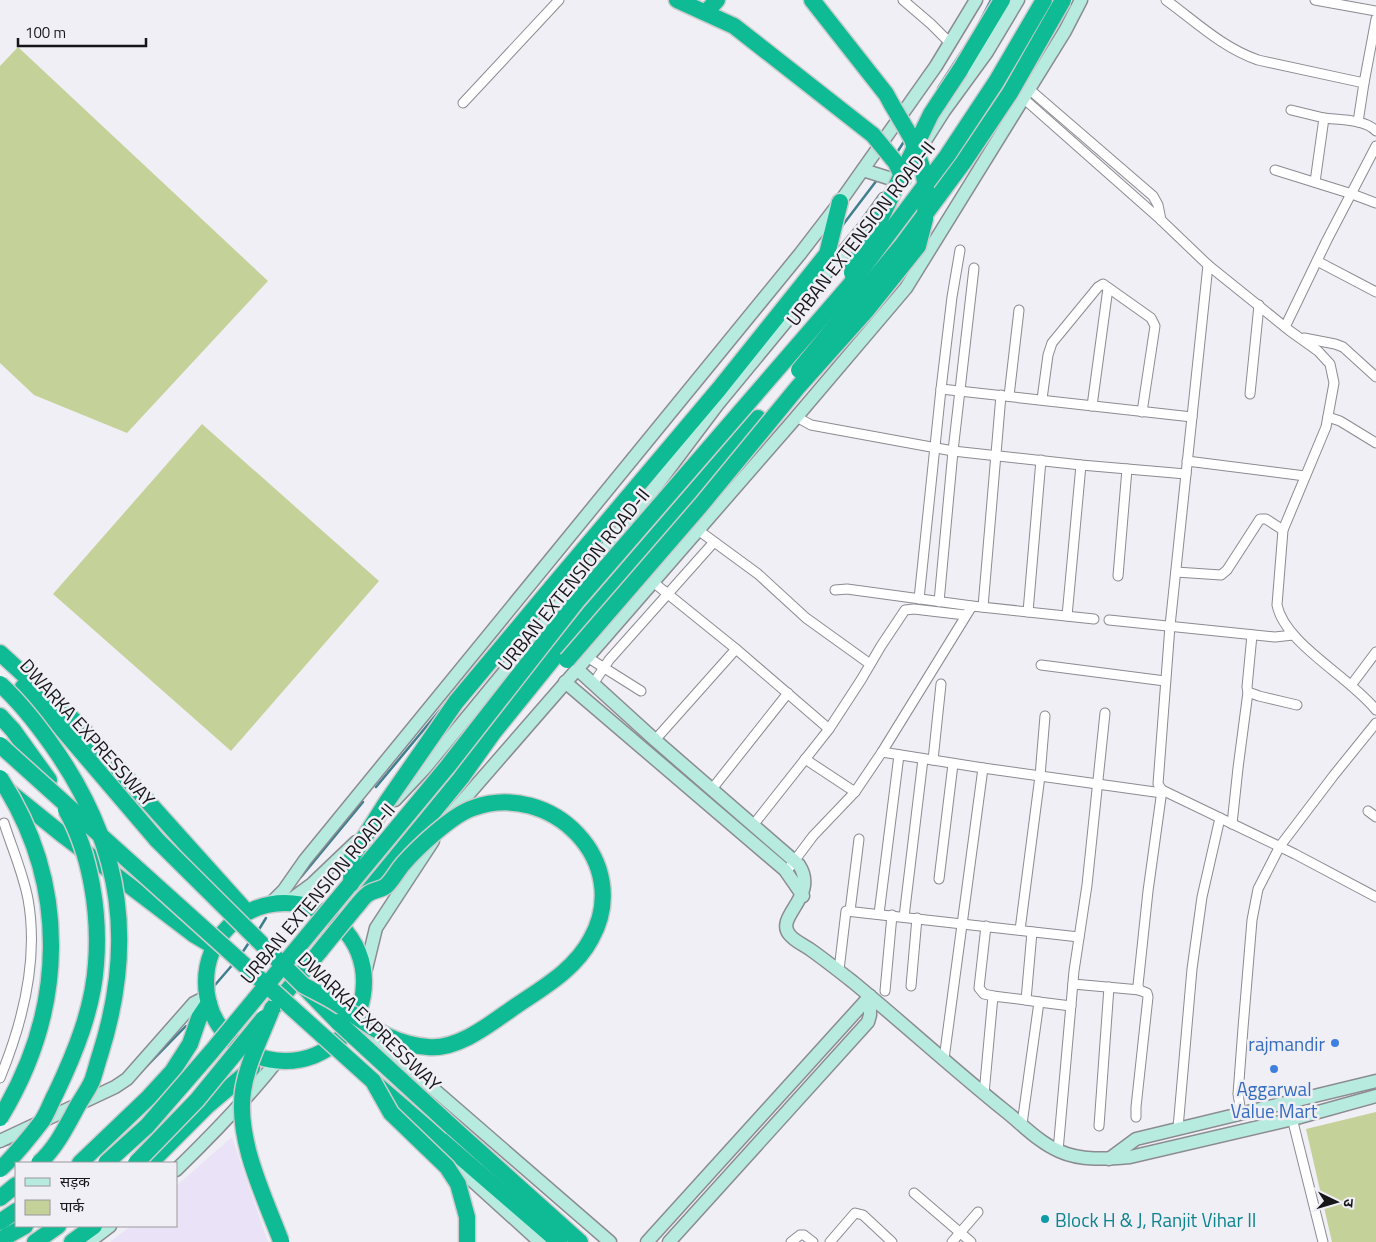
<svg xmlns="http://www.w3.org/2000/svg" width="1376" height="1242" font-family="'Titillium Web','Noto Sans Devanagari',sans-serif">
<rect width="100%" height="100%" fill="#f0eff6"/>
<polygon fill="#eae2f7" points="232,1137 268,1242 110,1242 131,1226 176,1226 176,1186"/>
<g fill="#c4d198">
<polygon points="18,47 268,281 127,433 34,395 0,363 0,66"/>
<polygon points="202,424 379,581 231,751 53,594"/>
<polygon points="1376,1112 1376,1242 1332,1242 1306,1129"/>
</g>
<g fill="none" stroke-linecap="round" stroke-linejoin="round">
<g stroke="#407e90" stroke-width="2.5">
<polyline points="979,23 991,0"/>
<polyline points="938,88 962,51"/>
<polyline points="896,154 905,140"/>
<polyline points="842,226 877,180"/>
<polyline points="376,787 445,704"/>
<polyline points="301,877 363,802"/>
<polyline points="258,931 266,918"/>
<polyline points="242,953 250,941"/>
<polyline points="215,985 234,963"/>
<polyline points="140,1073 186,1026"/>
<polyline points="0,1147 17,1141"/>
</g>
<g stroke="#8b8b91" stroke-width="11">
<g id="street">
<polyline points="903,0 931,24 950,43"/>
<path d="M1166,0C1196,22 1223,48 1258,60L1364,83L1376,19"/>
<polyline points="1315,0 1376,11"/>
<polyline points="1029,89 1153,196 1158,205 1161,220"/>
<path d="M1023,98L1161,220L1208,265L1290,331L1318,351L1330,364L1334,383L1326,427L1283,530L1277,605C1285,644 1349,676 1376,710"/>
<polyline points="463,103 559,0"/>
<polyline points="1291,110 1324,118"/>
<polyline points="1358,122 1364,83"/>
<polyline points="1275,170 1352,194 1376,203"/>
<path d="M1315,182L1324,118C1340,120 1365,119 1376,131"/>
<polyline points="1317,261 1376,292"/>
<polyline points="1208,265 1170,626 1158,784 1162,790 1295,854 1376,897"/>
<polyline points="1285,327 1327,240 1376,146"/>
<polyline points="1304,338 1335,344 1343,347 1376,377"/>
<polyline points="941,389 1192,417"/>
<polyline points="1250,394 1259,305"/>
<polyline points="1009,396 1019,310"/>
<polyline points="1042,399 1048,355 1052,343 1098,287 1103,284 1151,318 1155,326 1142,412"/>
<polyline points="1092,406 1108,288"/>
<polyline points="798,415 802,420 811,425 953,451 1081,465 1186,474"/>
<polyline points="1328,417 1340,421 1376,443"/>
<polyline points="1187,461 1305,476"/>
<polyline points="698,530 758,574 806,618 870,664"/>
<polyline points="1176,572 1221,575 1227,570 1260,519 1266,519 1283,530"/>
<polyline points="1118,576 1127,469"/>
<polyline points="653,582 736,649 829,729 754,824"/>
<polyline points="835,590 847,589 972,606 1094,619"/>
<polyline points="919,599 941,389 952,297 960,250"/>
<polyline points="939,602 953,451 974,268"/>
<polyline points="983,607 1001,395"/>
<polyline points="1028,612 1041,460"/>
<polyline points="1067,616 1081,465"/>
<polyline points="1109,620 1275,637 1293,635"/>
<polyline points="1252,635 1247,687 1248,692 1259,696 1297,705"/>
<polyline points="587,657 641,691"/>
<polyline points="1041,665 1165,681"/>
<polyline points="593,684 609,660 714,542"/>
<polyline points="1352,684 1376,652"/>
<polyline points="829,729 861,680 881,646 905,610 914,609 965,615"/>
<polyline points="655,740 736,649"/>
<polyline points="882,752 983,768 1162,793"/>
<polyline points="805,759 855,792 882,752 972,606"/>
<polyline points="933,760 941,684"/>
<polyline points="712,789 788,693"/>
<polyline points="1368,811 1376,817"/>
<polyline points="1232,824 1238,768 1248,692"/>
<polyline points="786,872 813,836 855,792"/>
<polyline points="939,879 953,764"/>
<polyline points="850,911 859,839"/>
<polyline points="879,914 899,755"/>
<polyline points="904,917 923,759"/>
<polyline points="986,926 979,988 984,994 993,996"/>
<polyline points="1020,930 1040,776 1045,716"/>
<polyline points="839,970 846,911 1079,937"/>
<polyline points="1073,984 1140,990"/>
<polyline points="911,986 917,918"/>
<polyline points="885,991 892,915"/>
<polyline points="1039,1002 1071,1006"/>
<polyline points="944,1059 983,768"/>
<path d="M0,1078C23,1022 39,960 28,899C23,873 12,848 4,823"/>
<polyline points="984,1094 993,996 1026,1000"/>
<polyline points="1288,1102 1323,1242"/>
<polyline points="1241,1113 1238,1094 1243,1028 1252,920 1258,889 1280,846 1334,775 1376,723"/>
<polyline points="1136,1117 1136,1107 1148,997 1147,993 1139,990 1138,985 1148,891 1162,790"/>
<polyline points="1022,1124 1039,1002 1026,1000 1032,932"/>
<polyline points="1099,1126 1109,987"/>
<polyline points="1178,1128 1192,969 1202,897 1220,818"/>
<polyline points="1058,1151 1074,971 1087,885 1105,713"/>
<polyline points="914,1193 971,1242"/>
<polyline points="791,1242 800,1235 804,1235 813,1242"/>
<polyline points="830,1242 855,1213 863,1215 892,1242"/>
<polyline points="952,1242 978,1212"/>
</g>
</g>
<g stroke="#8b8b91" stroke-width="15">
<g id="secondary">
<polyline points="923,144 944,111 987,52 1018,0"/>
<polyline points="863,170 898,181"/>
<path d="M577,669L655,740L799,865C819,896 775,916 789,934C794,941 804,945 811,950C825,960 839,971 853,982C904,1024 953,1069 1004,1110C1022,1124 1038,1142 1059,1151C1081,1161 1107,1159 1130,1157L1293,1119L1376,1096"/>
<polyline points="565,682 785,870 803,896"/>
<polyline points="395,800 425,768 645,501 718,404 864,227 884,199"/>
<polyline points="446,820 793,421 906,288 1065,31 1081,0"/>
<polyline points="286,903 312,884 356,842"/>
<polyline points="270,904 284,890 305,860 800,254 840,202 936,66 976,0"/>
<polyline points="364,977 376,928 433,841"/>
<polyline points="362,1027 610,1242"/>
<polyline points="0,1141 115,1087 127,1079 194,1003 208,996"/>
<polyline points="444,1155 540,1242"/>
<polyline points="1109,1159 1136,1139 1376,1081"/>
<path d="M176,1170C212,1135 246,1100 277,1061"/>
<polyline points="89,1242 110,1226"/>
<polyline points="647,1242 870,996"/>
<polyline points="669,1242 868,1022 870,1015 870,996"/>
</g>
</g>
<g stroke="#ccc" stroke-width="19">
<g id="highway">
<polyline points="677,0 734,26 873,135"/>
<polyline points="812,0 886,94 892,105"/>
<polyline points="709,9 717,0"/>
<polyline points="960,70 1002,0"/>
<polyline points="552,587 719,389 827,254 840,202"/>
<polyline points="0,653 79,725 247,912"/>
<polyline points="23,687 57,723 157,840"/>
<polyline points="0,716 13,730 49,780"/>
<polyline points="7,790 64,836 193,934 215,947"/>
<polyline points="366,894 461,778 493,733 590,613 758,418"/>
<circle cx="285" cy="982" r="79"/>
<polyline points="304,987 338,1022"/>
<polyline points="272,1009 320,951"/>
<polyline points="375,1083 559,1242"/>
<polyline points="452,1127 580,1242"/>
<polyline points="80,1163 149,1097 172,1072 190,1044 199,1018 209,1003"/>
<polyline points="150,1163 206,1107 252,1068"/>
<polyline points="0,1198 16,1185"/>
<polyline points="0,1222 16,1211"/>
<polyline points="0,1240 25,1226"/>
<polyline points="35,1242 58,1226"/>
<polyline points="72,1242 94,1226"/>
</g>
</g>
<use href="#street" stroke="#fff" stroke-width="9"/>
<use href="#secondary" stroke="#b7ebdf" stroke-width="12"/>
<use href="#highway" stroke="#0fbb94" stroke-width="16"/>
<g stroke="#ccc" stroke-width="19" stroke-linecap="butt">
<g id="highway-bridge">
<polyline points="873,135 896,163 904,180"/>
<polyline points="852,273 854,262 875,230 931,114 960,70"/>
<polyline points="799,370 903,244 963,163 1010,93 1063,0"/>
<polyline points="567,660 701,505 798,387 866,311 918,246 925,219 926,188 923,170 912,139 892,105"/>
<path d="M0,684C22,704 41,729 58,754C123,850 135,945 100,1055C97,1064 95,1073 92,1081C88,1090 82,1098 77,1107C66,1127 56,1148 39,1163"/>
<polyline points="0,745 373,1081 391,1113 447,1167 458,1184 467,1217 467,1242"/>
<path d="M0,778C70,885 66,1010 0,1118"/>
<path d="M157,840L303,985C312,990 322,995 331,1000C366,1021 384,1043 428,1047C458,1050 490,1024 513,1008C542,988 574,971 591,939C634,862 551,780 473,808C452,815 418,847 403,864C397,871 392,881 386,886C381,890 373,890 368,894C363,897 359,904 355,908C343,923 331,937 320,951"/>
<polyline points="351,884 352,857 386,803 456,702 552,587"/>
<path d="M272,1009C262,1035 247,1063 243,1091C236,1140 264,1196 281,1241"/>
<polyline points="338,1022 452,1127"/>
<polyline points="106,1163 147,1126 212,1051 448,766 576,602 850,285 947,156 996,82 1044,0"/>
<polyline points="136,1163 197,1100 264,1018"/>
<path d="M0,1169C12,1159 33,1133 42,1121C48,1112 51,1102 56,1093C75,1053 93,1009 96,964C100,914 91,854 66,810"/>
</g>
</g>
<use href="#highway-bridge" stroke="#0fbb94" stroke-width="16"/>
</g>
<g fill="#3f7fe0" stroke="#f0eff6" stroke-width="2">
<circle cx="1335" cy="1043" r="5"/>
<circle cx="1274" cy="1069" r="5"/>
</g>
<circle fill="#0f9aa8" stroke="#f0eff6" stroke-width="2" cx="1045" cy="1219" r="5"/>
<g text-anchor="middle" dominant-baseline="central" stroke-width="5" stroke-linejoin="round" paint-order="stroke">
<g font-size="19" fill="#161618" stroke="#f0eff6">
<text transform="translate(860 233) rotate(-52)">URBAN EXTENSION ROAD-II</text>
<text transform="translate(573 579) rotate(-51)">URBAN EXTENSION ROAD-II</text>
<text transform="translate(88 732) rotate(48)">DWARKA EXPRESSWAY</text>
<text transform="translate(317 893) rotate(-50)">URBAN EXTENSION ROAD-II</text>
<text transform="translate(370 1021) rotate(44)">DWARKA EXPRESSWAY</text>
</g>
<g font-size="19" fill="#366cbe" stroke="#f0eff6" text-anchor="end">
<text x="1325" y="1043">rajmandir</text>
<text x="1274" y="1088" text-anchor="middle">Aggarwal<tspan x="1274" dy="22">Value Mart</tspan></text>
</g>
<g font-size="19" fill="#0d838f" stroke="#f0eff6" text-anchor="start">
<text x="1055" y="1219">Block H &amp; J, Ranjit Vihar II</text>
</g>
</g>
<rect x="15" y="1162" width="162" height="65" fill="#f0eff6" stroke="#99989d"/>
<rect x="25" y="1178" width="25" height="8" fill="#b7ebdf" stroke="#99989d"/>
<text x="60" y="1187" font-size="15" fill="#161618">सड़क</text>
<rect x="25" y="1200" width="25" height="15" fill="#c4d198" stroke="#99989d"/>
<text x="60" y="1212" font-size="15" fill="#161618">पार्क</text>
<g transform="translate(1336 1202) rotate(95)" stroke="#f0eff6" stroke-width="4" paint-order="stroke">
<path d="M0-4L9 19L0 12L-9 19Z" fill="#161618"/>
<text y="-8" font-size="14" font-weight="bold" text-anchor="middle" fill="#161618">उ</text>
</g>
<path d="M18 38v8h128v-8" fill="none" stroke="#161618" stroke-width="2.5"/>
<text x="25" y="38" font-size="15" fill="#161618" stroke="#f0eff6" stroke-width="4" paint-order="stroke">100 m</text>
</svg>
